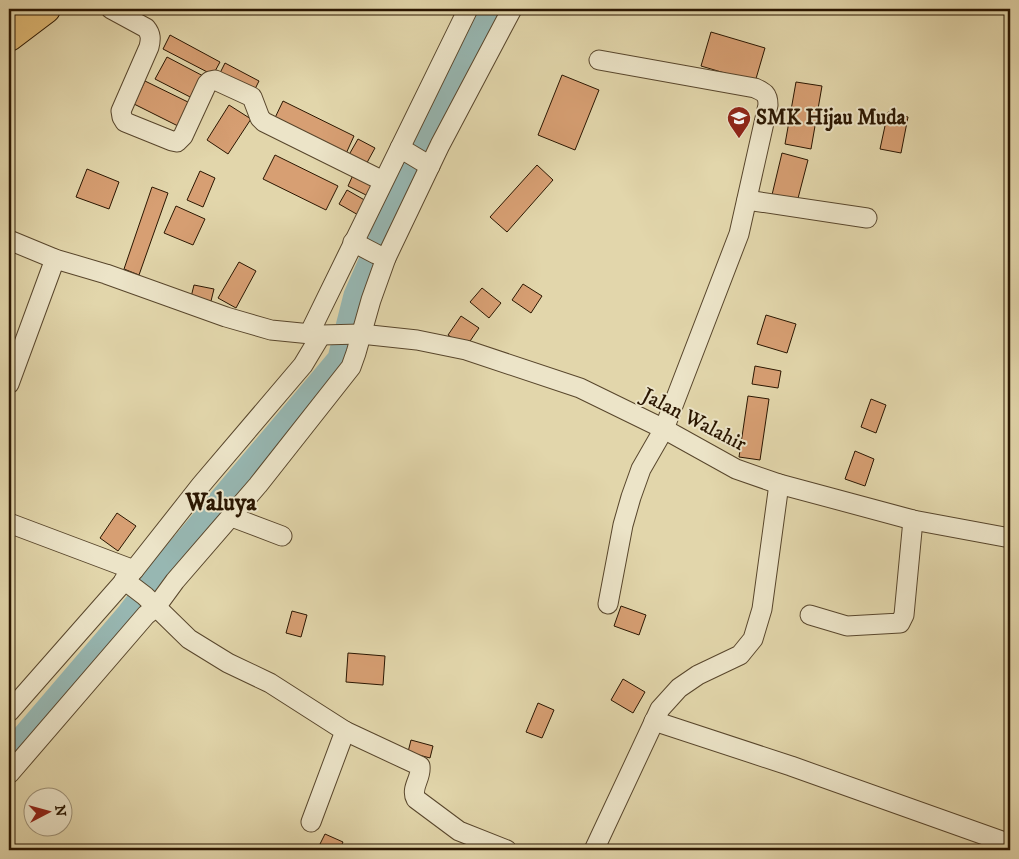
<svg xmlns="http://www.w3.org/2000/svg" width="1019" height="859" font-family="'IM FELL DW Pica',serif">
<rect width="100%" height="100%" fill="#e2d6ab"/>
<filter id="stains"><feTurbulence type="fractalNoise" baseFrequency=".004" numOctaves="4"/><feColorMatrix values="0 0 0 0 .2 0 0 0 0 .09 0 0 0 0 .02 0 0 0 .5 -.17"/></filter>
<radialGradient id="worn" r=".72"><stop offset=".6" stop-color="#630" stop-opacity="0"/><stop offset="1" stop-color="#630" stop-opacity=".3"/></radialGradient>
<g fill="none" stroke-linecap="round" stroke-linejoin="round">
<polyline stroke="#97b7b2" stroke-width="21" points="9,751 128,612 167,561 338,358 354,295 390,213 491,9"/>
</g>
<g fill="#d79f73" stroke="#2a1601">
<polygon points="711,32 765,48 755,82 701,66"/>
<polygon points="170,35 220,62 213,75 163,49"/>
<polygon points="167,57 207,78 196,100 155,79"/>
<polygon points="225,63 259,81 252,95 218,77"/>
<polygon points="562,75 599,90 575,150 538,135"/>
<polygon points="145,81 192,104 180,127 134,104"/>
<polygon points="796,82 822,86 811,149 785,144"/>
<polygon points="283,101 354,136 344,158 273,122"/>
<polygon points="229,105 251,119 228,154 207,140"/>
<polygon points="888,112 908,117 901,153 880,149"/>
<polygon points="358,139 375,148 363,170 346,160"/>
<polygon points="782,153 808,160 796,206 771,199"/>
<polygon points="275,155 338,186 326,210 263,179"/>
<polygon points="537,165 553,180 507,232 490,217"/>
<polygon points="87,169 119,182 109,209 76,197"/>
<polygon points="200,171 215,178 203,207 187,200"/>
<polygon points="353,175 377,186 372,198 348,186"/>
<polygon points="152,187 168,193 139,275 124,269"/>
<polygon points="347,190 368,202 360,216 339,204"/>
<polygon points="176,206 205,219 193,245 164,233"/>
<polygon points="239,262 256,271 236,308 218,298"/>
<polygon points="523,284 542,296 531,313 512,300"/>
<polygon points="194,285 214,289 211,301 191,297"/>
<polygon points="482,288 501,303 489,318 470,302"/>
<polygon points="766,315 796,324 787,353 757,344"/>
<polygon points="461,316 479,328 466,347 448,335"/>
<polygon points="755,366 781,371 778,388 752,384"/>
<polygon points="748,396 769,399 760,460 739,457"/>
<polygon points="871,399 886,405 876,433 861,427"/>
<polygon points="855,451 874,459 865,486 845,479"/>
<polygon points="117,513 136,526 118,551 100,538"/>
<polygon points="621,606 646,615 639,635 614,626"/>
<polygon points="292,611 307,615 301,637 286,633"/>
<polygon points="348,653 385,656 383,685 346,682"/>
<polygon points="623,679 645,692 633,713 611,700"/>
<polygon points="538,703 554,710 542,738 526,732"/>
<polygon points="411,740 433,746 430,758 408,752"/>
<polygon points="325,834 343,842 339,850 332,850 320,844"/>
</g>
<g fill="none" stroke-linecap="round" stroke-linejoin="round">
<g stroke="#58462c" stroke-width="21">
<g id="minor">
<path d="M111,9L146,28C151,34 151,39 149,47L121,111L122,117L125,122L172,141L177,142L183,136L207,84L210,81L215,80L252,97L260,118L264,122L383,181"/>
<path d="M599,60L755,88C764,92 768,94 768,105L739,234L664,429L641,469L631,497L623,525L608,604"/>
<polyline points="400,148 430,166"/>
<polyline points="747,200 867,218"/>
<polyline points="9,240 55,259 106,274 226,317 271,330 321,335 361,334 417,340 466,350 580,388 664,429 736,469 779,484 913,520 1010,538"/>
<polyline points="353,242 376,254 386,258"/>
<polyline points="309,334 468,9"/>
<polyline points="9,384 55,259"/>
<polyline points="232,517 282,536"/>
<polyline points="9,523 134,570"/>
<polyline points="124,580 145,596 189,639 228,663 270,683 345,731 311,822"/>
<polyline points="810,615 847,626 900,623 904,615 913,520"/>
<polyline points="9,712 134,570 201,485 303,365 321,335"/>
<polyline points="654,721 791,766 1010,844"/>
<path d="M345,731L420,766C422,778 410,788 416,799L459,831L507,850"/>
<polyline points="9,774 146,615 156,607 175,581 258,485 351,367 356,353 371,300 386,258 440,145 512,9"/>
<polyline points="594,850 660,709 679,688 698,675 740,655 753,639 762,609 779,484"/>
</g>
</g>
<g stroke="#2a1601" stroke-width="30">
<polyline id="trunk" points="9,37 46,9"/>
</g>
<use href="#minor" stroke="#ece4c8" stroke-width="19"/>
<use href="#trunk" stroke="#e1bb76" stroke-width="28"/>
</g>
<defs>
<g id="school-pin" transform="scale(1.25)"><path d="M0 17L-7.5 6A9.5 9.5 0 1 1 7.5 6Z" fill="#8f2418" stroke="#ece4c8"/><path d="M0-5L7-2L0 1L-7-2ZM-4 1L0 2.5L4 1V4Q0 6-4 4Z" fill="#fff"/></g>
</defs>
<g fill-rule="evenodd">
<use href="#school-pin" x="739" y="118"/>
</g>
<g text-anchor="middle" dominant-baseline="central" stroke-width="4" stroke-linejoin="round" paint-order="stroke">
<g font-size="21" font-weight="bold" fill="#2a1601" stroke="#ece4c8" text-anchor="start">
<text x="756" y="118">SMK Hijau Muda</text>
</g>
<g font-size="21" fill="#2a1601" stroke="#ece4c8">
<text transform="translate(694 420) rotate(27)">Jalan Walahir</text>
</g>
<g font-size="24" font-weight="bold" fill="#2a1601" stroke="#ece4c8">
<text x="221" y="503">Waluya</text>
</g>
</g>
<rect width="1019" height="859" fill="none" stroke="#e2d6ab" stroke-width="30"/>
<rect x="10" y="10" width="999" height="839" fill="none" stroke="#2a1601" stroke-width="2.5"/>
<rect x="15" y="15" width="989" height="829" fill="none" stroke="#2a1601"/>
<g transform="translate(48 812) rotate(84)"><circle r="24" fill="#ece4c8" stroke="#9e9278"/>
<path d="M0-4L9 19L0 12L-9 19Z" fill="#8f2418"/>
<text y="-8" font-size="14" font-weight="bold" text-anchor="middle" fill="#2a1601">N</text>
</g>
<rect width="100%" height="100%" filter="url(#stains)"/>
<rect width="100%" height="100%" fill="url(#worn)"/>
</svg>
